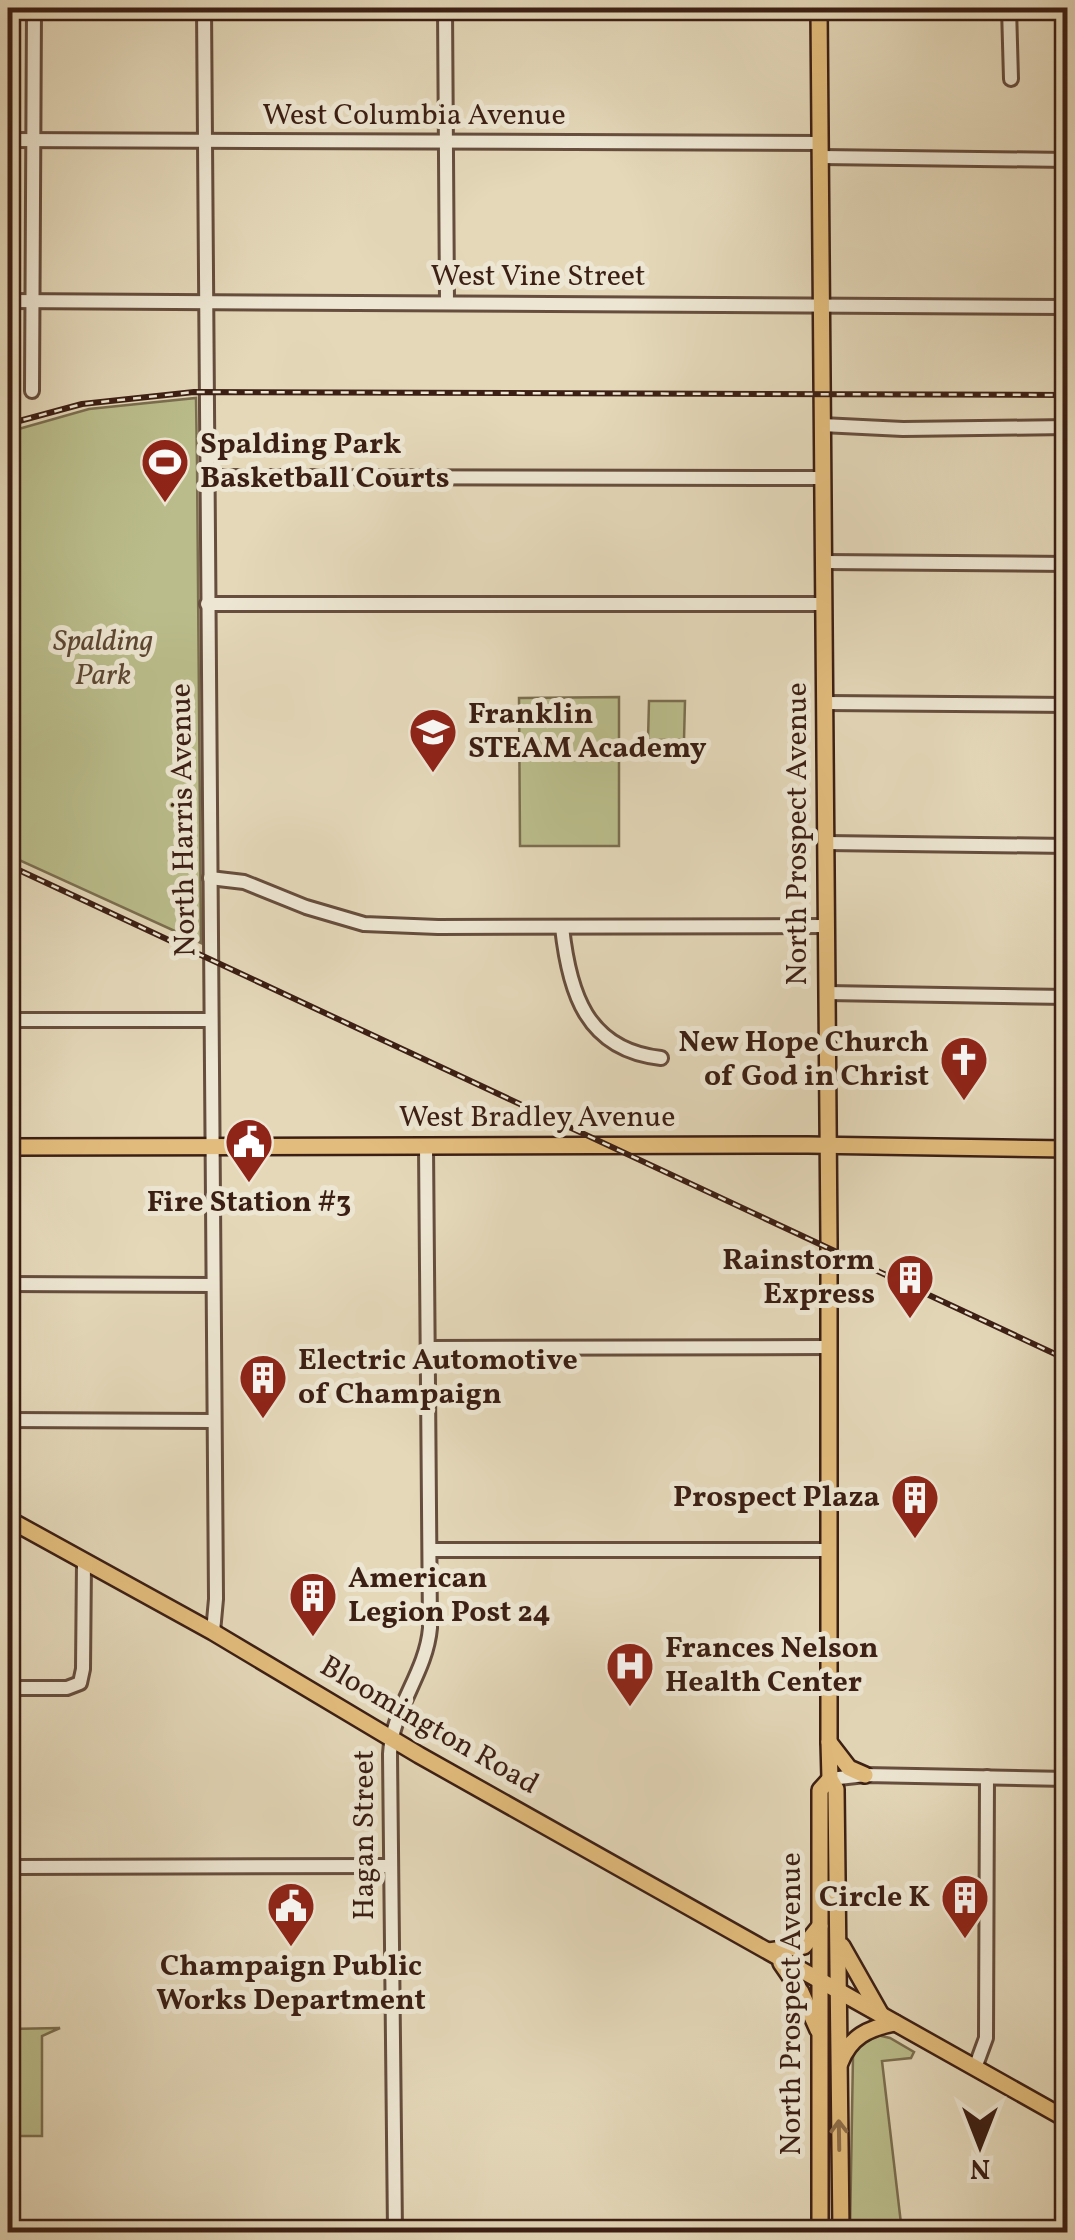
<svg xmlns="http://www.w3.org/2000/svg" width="1075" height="2240" font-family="Vollkorn,serif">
<rect width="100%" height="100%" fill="#e4d8b9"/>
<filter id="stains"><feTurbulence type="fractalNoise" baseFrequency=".002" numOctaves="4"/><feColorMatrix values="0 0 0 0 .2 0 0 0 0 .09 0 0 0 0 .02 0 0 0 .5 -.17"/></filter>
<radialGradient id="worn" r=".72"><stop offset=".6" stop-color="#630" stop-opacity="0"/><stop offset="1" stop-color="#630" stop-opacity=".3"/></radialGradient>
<g fill="#babd8b" stroke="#7b6e50" stroke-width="2.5">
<polygon points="196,398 197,463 201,943 8,855 8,432 89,409"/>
<polygon points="619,697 619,846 520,846 519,698"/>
<polygon points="649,701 685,701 684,740 648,740"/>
<polygon points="60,2028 42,2036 42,2136 8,2136 8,2029"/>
<polygon points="873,2034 890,2038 914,2052 911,2058 882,2061 902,2232 850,2232 853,2056 859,2042"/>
</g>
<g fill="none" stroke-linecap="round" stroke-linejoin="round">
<g stroke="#664d3d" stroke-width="18">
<g id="minor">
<polyline points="204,8 216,1599 213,1632"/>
<polyline points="445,8 447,302"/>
<polyline points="1009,8 1011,79"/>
<polyline points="8,140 821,143"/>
<polyline points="821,157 1068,160"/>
<polyline points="8,301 1068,307"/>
<polyline points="32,391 34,8"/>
<polyline points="822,425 903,429 1068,427"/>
<polyline points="207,477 823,478"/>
<polyline points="824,562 1068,564"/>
<polyline points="207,604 824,604"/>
<polyline points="825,703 1068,705"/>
<polyline points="826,843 1068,846"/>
<polyline points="210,878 244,882 306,907 364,924 438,927 827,926"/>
<path d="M562,927C569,992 586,1050 661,1058"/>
<polyline points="827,993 1068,997"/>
<polyline points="8,1020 211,1020"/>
<polyline points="8,1284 212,1285"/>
<polyline points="428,1348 829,1347"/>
<polyline points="8,1420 214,1421"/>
<polyline points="430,1550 829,1550"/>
<polyline points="8,1688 67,1688 80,1683 83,1669 84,1562"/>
<polyline points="830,1779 865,1775 1068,1779"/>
<polyline points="8,1858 16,1867 389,1866"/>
<polyline points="975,2068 986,2038 987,1777"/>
<path d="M395,2232L390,1754C392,1708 426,1674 430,1628L426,1146"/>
</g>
</g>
<g stroke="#3c1f14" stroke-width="20">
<g id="major">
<polyline points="819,8 829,1241 829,1742 830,1779 836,1789 841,2232"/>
<polyline points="8,1147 808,1145 1068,1149"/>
<polyline points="8,1519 213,1632 419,1755 1068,2120"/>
<polyline points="829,1742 849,1768 865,1775"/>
<polyline points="842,1946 880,2013"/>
<polyline points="769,1951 804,1946 820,1926"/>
<polyline points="781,1963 801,1992 818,2030"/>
<path d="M840,2063C850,2037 868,2028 895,2023"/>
<polyline points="820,2232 820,1790 830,1779"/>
</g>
</g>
<use href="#minor" stroke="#ede6d2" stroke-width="12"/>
<use href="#major" stroke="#e2bc7c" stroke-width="15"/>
<g stroke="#3c1f14" stroke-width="6">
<g id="rail">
<polyline points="8,424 82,404 194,392 1068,395"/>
<polyline points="8,865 1068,1360"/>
</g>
</g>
<use href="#rail" stroke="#ede6d2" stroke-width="2.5" stroke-dasharray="8" stroke-linecap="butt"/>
</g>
<defs><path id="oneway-shaft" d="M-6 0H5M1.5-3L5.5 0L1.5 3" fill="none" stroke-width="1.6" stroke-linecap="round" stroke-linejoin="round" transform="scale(2.5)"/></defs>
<use stroke="#8f6e48" href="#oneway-shaft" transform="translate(839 2135) rotate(-91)"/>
<defs>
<g id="stadium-pin" transform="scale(2.5)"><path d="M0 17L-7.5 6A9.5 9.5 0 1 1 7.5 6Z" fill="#8f2418" stroke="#ede6d2"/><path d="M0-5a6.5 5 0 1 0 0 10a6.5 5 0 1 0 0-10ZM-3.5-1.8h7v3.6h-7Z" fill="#fff"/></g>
<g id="school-pin" transform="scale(2.5)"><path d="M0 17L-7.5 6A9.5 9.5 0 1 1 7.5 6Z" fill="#8f2418" stroke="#ede6d2"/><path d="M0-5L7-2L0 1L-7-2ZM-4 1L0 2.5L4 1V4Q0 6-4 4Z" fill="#fff"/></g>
<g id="church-pin" transform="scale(2.5)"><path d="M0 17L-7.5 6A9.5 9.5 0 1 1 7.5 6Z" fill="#8f2418" stroke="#ede6d2"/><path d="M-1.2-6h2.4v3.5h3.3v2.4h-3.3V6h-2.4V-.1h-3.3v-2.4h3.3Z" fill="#fff"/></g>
<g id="civic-pin" transform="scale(2.5)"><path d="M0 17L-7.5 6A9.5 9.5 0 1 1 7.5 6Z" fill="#8f2418" stroke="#ede6d2"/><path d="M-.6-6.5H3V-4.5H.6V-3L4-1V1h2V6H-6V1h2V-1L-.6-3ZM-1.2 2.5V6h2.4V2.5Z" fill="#fff"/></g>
<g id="building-pin" transform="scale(2.5)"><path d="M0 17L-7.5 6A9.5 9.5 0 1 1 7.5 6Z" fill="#8f2418" stroke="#ede6d2"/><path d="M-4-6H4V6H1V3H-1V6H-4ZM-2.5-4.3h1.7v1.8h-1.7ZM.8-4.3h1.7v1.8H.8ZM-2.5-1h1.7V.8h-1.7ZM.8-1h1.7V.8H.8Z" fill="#fff"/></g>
<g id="hospital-pin" transform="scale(2.5)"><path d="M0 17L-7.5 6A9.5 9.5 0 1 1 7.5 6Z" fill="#8f2418" stroke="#ede6d2"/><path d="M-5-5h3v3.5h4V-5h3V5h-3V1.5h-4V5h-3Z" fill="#fff"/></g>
</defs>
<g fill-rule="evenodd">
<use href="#stadium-pin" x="165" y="462"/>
<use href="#school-pin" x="433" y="732"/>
<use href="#church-pin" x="964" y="1060"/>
<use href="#civic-pin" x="249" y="1142"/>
<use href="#building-pin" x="910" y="1278"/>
<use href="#building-pin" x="263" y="1378"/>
<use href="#building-pin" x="915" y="1498"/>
<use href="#building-pin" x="313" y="1596"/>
<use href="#hospital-pin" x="630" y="1666"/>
<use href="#building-pin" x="965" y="1898"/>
<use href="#civic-pin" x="291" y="1906"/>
</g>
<g text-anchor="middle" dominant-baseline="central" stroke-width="10" stroke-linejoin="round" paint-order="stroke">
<g font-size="30" fill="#3c1f14" stroke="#ede6d2">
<text x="414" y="116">West Columbia Avenue</text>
<text x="538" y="277">West Vine Street</text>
<text transform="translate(184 820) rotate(-91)">North Harris Avenue</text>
<text transform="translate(798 834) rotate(-90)">North Prospect Avenue</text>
<text x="537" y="1118">West Bradley Avenue</text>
<text transform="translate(429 1726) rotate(30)">Bloomington Road</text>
<text transform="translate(365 1835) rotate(-90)">Hagan Street</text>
<text transform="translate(792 2004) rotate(-90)">North Prospect Avenue</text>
</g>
<g font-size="30" font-weight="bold" fill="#3c1f14" stroke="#ede6d2" text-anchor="start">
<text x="200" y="445">Spalding Park<tspan x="200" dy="34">Basketball Courts</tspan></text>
<text x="468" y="715">Franklin<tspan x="468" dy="34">STEAM Academy</tspan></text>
<text x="929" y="1043" text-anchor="end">New Hope Church<tspan x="929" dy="34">of God in Christ</tspan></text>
<text x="249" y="1203" text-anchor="middle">Fire Station #3</text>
<text x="875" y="1261" text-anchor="end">Rainstorm<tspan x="875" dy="34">Express</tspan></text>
<text x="298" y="1361">Electric Automotive<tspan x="298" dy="34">of Champaign</tspan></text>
<text x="880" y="1498" text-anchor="end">Prospect Plaza</text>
<text x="348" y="1579">American<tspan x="348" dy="34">Legion Post 24</tspan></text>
<text x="665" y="1649">Frances Nelson<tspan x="665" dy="34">Health Center</tspan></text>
<text x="930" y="1898" text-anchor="end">Circle K</text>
<text x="291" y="1967" text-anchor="middle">Champaign Public<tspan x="291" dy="34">Works Department</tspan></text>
</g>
<g font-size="30" font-style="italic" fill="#5c4632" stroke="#ede6d2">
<text x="103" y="642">Spalding<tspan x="103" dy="34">Park</tspan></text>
</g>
</g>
<rect width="1075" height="2240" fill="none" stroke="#e4d8b9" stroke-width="40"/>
<rect x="10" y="10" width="1055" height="2220" fill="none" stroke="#3c1f14" stroke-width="5"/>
<rect x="20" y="20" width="1035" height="2200" fill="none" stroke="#3c1f14" stroke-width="2.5"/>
<g transform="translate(980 2145) rotate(180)" stroke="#ede6d2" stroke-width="8" paint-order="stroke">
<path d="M0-8L18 38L0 25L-18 38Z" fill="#3c1f14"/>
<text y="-15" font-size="28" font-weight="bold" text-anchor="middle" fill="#3c1f14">N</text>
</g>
<rect width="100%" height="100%" filter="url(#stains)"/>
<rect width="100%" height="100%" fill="url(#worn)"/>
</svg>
